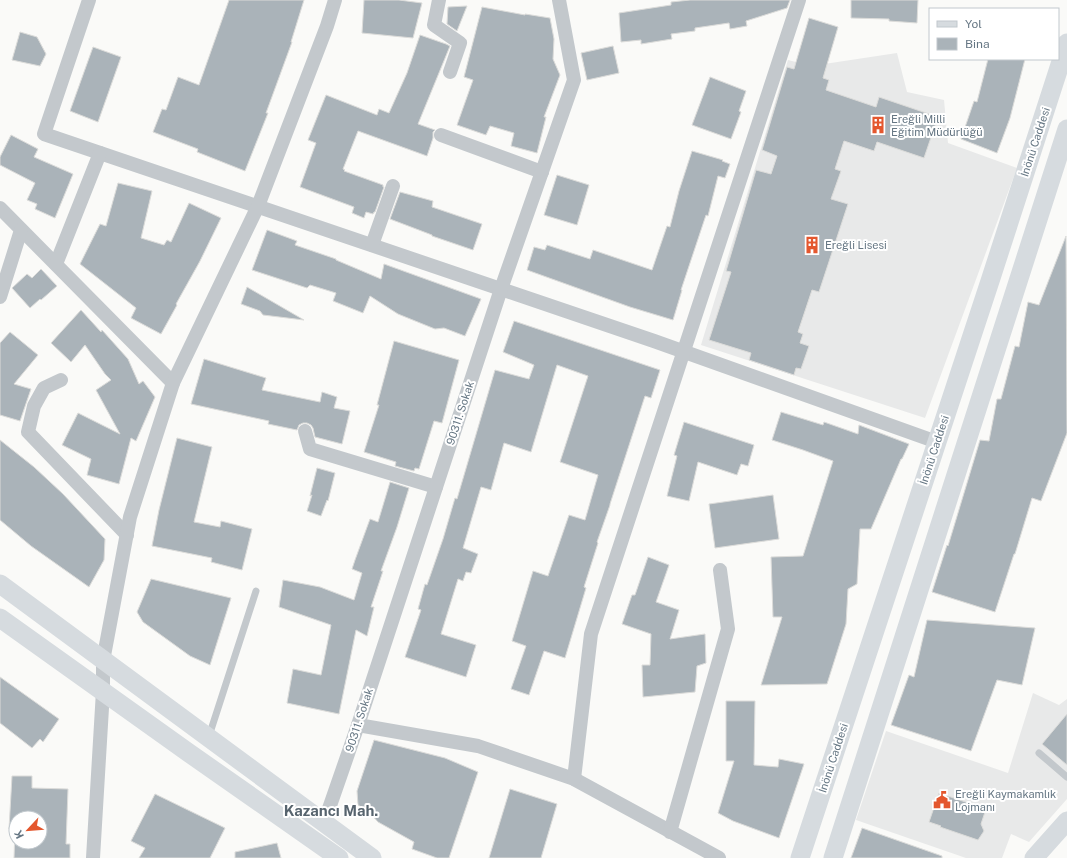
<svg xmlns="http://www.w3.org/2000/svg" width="1067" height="858" font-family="'Public Sans',sans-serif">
<rect width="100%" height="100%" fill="#fafaf8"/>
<g fill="#e8e9e9">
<polygon points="897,53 907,92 944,100 948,143 1017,168 925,418 701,345 788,60 811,66"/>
<polygon points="1033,693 1059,705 1067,699 1067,799 1029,842 1011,834 1002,858 966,858 856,820 886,731 1008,773"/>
</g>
<g fill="#aab3b9" stroke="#dcdcda" fill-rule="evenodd">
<polygon points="229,0 304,0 291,42 292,42 266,113 268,113 245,171 197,152 198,149 153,132 162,109 166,110 178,77 199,85"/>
<polygon points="364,0 399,0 422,3 413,38 362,33"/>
<polygon points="690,0 790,0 787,8 746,21 747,26 730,29 729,23 695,28 695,31 671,34 672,39 641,44 641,40 621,42 619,13 671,5 671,2"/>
<polygon points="851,0 918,0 917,23 889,21 889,19 851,18"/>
<polygon points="467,6 457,31 447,24 448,7"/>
<polygon points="482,7 525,15 525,14 550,18 554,39 553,59 560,75 544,117 546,117 537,153 511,146 514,133 490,126 486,135 457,125 473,80 464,77"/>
<polygon points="809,18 838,27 823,78 829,80 826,90 876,107 879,97 938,117 924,158 877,142 874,151 844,141 835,169 841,171 831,199 848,204 819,292 812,290 798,332 803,334 800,343 809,346 801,369 796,368 794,375 749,360 751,353 709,340 731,272 726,271 756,170 771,174 777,156 762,150 787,67 794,69"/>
<polygon points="20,32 37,37 46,54 40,66 12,60"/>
<polygon points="420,35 446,44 450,46 418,124 435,130 433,132 433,138 427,156 358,131 343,169 345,170 344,171 383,185 383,187 384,187 375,212 374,212 373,214 366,212 364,218 352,213 354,207 300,187 316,143 308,140 326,95 377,115 379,109 389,113 407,73"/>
<polygon points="613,46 619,73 587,80 581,53"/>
<polygon points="93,47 121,57 98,122 70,111"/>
<polygon points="988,59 1025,59 1010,118 997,153 961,139 974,101 977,102"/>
<polygon points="710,77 746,91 739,111 741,112 731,139 692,125"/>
<polygon points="11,135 38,149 34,157 73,174 55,218 35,209 37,204 27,200 35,183 0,165 0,157"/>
<polygon points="692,151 723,160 722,161 730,164 725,178 718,176 708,216 706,215 681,290 682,290 673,320 630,307 527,270 534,247 545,250 547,245 590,259 593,250 652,270 667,226 670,227 679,191"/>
<polygon points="557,175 589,185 577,225 544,215"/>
<polygon points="118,183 152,191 141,238 164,245 167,240 171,242 189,203 221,218 200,261 176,304 177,305 161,334 131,318 136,308 80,264 100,224 106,226"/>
<polygon points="400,192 433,201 432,207 482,224 473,250 432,236 432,235 390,219"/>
<polygon points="267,230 297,241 295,245 336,259 336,260 381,279 384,264 481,299 465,336 444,328 435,329 398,314 370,296 363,313 333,301 336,293 310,285 307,288 252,270"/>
<polygon points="1066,236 1067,433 1041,501 1032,498 1015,554 1014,554 995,612 932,592 947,545 948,546 980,440 989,441 997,399 1001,399 1015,346 1019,347 1028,302 1039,305"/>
<polygon points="41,269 57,286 41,300 40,299 30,308 12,288 27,274 32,278"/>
<polygon points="247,287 304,320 263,315 260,311 241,304"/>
<polygon points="81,310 101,332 102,330 128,359 139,384 143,381 155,397 136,441 131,438 119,484 87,475 91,459 62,445 78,413 120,434 96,390 111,380 105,374 85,345 71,362 51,343"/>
<polygon points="514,321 660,370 651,398 645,396 610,504 610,505 597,542 598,543 584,587 586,588 565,658 544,651 529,695 511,689 526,646 512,641 533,571 548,576 569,515 585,520 598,475 560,462 588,376 557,365 531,452 504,443 491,490 481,487 463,548 478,554 471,573 466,572 463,581 458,579 441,634 476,645 466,677 405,657 421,610 418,609 425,584 427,585 443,539 455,498 457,499 495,370 529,379 534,365 503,352"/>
<polygon points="10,332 38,355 14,384 31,389 20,421 0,415 0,343"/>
<polygon points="394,341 459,360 442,423 434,421 419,469 415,468 414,471 395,466 396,462 364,452 379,405 377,405"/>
<polygon points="204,359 266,378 262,390 320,402 322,392 337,397 334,408 350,411 342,444 315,437 313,428 311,425 307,423 303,423 299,425 297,430 268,424 269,421 191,404"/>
<polygon points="781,412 823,425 824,422 858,434 859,425 909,444 902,459 901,459 871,529 860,529 857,584 848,589 846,624 827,684 761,685 782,617 773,617 771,557 803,556 833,461 803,450 772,440"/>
<polygon points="684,422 754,445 748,466 741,464 737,475 698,462 689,501 667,496 677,456 674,455"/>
<polygon points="177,438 212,447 194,522 220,527 221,521 252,529 242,570 211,562 212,558 152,546 159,510"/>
<polygon points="0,440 34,467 63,494 105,539 104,560 89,587 31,546 0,520"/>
<polygon points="317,468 335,473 328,501 327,500 321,516 307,511 312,495 310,496"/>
<polygon points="390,482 409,488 397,527 381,571 383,571 371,607 374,607 367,636 356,630 339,714 287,703 293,669 321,675 331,625 279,607 283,580 320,587 354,600 362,573 352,569 355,560 370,519 378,522"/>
<polygon points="773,495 779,539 715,548 709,504"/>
<polygon points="648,557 669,565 656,602 679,610 670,639 705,634 706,663 697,666 695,692 643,697 642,665 650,665 651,634 622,624 632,595 635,595"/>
<polygon points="151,579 231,598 210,665 190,656 143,622 137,612"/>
<polygon points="927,620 1035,628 1022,685 997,680 971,751 891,725 909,675 914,677"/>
<polygon points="0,677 59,719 43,742 40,739 32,748 0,723"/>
<polygon points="726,701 755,701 754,765 778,767 779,759 804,764 779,838 733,821 718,813 734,761 726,761"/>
<polygon points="1067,714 1067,765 1042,744"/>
<polygon points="374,740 445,758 478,772 449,858 437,858 412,849 414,842 378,822 371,814 358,805 357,791"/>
<path d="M12,776H32V788L68,789L66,844H70V858H14L15,829H9ZM16,818H40V842H16Z"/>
<polygon points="510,789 557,804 541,858 489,858"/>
<polygon points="939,793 986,809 981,824 984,831 978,840 940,827 941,826 929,822"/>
<polygon points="155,794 225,828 210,858 139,858 145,848 131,841"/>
<polygon points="862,828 942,856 942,858 851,858"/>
<polygon points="277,843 281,858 235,858 235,852"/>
</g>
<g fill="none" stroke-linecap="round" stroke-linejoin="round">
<g stroke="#c3c8cc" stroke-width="7">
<polyline points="209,736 256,591"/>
<polyline points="1039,753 1067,777"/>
</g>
<g stroke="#c3c8cc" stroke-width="14">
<polyline points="89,0 44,134 654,341 937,442"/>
<polyline points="439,0 434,25 460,43 450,72"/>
<polyline points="441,135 542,172"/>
<polyline points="0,208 173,383"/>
<polyline points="372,245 393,186"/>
<polyline points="56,264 100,153"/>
<polyline points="0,297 21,230"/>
<polyline points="61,380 44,388 34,406 28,432 127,535"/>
<polyline points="305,431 310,449 436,487"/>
<polyline points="358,725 478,746 574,779 719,858"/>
<polyline points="574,779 591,634 799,0"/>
<polyline points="324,823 358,725 501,289 574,80 559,0"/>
<polyline points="670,832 728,629 720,570"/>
<polyline points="93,858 103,691 103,661 130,517 173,383 258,206 327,26 335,0"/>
</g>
<g stroke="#d6dbdf" stroke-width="19">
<polyline points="0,584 372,858"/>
<polyline points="0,618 189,753 339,858"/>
<polyline points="800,858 991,278 1067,43"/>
<polyline points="833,858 1067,129"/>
<polyline points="1034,858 1067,821"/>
</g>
</g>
<defs>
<g id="building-bare" transform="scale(1.38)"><path d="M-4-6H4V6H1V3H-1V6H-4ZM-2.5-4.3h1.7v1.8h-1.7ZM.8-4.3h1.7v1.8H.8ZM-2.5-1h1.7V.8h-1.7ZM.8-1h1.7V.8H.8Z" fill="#e4572e" stroke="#fff" stroke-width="2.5" paint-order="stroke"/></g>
<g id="civic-bare" transform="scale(1.38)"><path d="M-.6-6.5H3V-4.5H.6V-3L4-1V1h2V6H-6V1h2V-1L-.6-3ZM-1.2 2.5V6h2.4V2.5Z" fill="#e4572e" stroke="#fff" stroke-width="2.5" paint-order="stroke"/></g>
</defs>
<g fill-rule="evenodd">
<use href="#building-bare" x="878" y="125"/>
<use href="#building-bare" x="812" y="245"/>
<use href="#civic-bare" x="942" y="800"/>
</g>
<g text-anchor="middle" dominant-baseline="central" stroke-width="4" stroke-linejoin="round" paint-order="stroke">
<g font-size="11" fill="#657683" stroke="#fff" text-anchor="start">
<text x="891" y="119">Ereğli Milli<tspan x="891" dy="13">Eğitim Müdürlüğü</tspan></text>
<text x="825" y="245">Ereğli Lisesi</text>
<text x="955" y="794">Ereğli Kaymakamlık<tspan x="955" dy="13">Lojmanı</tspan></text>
</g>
<g font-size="11" fill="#657683" stroke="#fff">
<text transform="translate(1035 142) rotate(-72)">İnönü Caddesi</text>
<text transform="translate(460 413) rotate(-72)">90311. Sokak</text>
<text transform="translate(934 450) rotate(-72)">İnönü Caddesi</text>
<text transform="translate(359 720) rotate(-72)">90311. Sokak</text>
<text transform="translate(833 758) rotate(-72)">İnönü Caddesi</text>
</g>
<g font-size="15" font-weight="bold" fill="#57646e" stroke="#fff">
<text x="331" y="810">Kazancı Mah.</text>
</g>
</g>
<rect x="929" y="8" width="130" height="52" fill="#ffffff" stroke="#c1c8cd"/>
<rect x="937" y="21" width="20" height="6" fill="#d6dbdf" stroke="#c1c8cd"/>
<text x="965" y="28" font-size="12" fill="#657683">Yol</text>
<rect x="937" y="38" width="20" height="12" fill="#aab3b9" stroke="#c1c8cd"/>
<text x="965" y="48" font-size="12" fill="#657683">Bina</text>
<g transform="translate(28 830) rotate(244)"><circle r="19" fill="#ffffff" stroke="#c1c8cd"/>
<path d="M0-3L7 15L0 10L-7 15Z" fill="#e4572e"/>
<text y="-6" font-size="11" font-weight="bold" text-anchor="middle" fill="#657683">K</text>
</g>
</svg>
